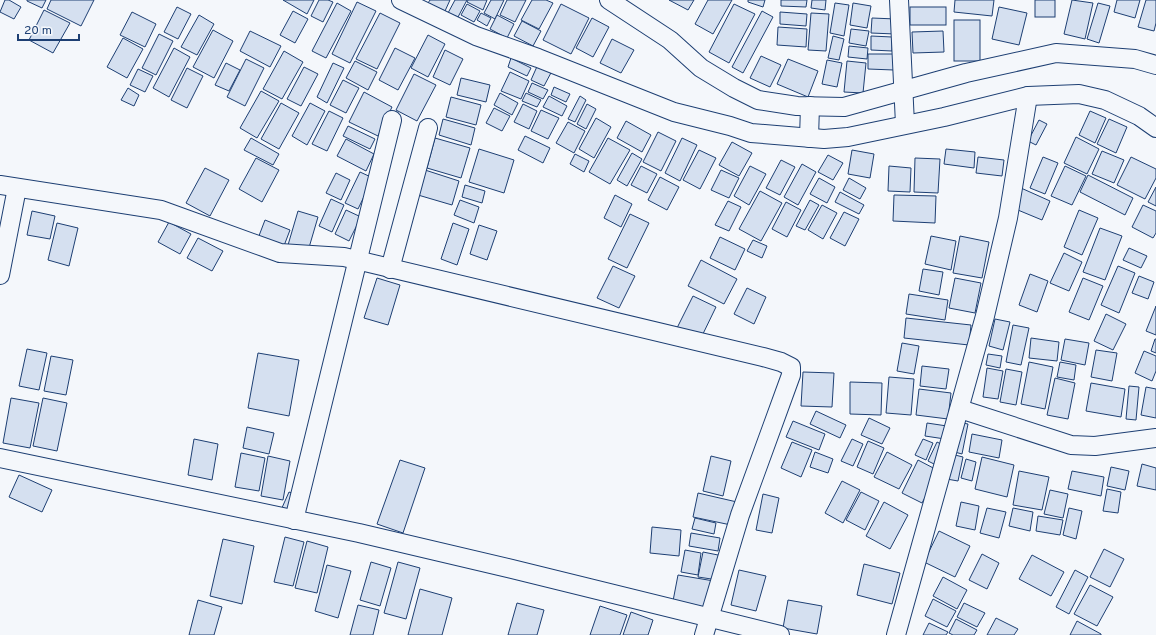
<svg xmlns="http://www.w3.org/2000/svg" width="1156" height="635" font-family="Overpass,sans-serif">
<rect width="100%" height="100%" fill="#f4f7fb"/>
<g fill="#d5e0f0" stroke="#1d3f73">
<polygon points="5,0 9,0 21,7 14,19 0,12"/>
<polygon points="27,0 46,0 42,8 27,1"/>
<polygon points="51,0 94,0 81,26 47,9"/>
<polygon points="283,0 314,0 307,14"/>
<polygon points="319,0 328,0 333,2 323,22 311,16"/>
<polygon points="430,0 450,0 445,11 428,3"/>
<polygon points="455,0 467,0 458,17 448,13"/>
<polygon points="468,0 487,0 483,10 467,2"/>
<polygon points="491,0 504,0 495,19 484,13"/>
<polygon points="507,0 526,0 515,22 500,15"/>
<polygon points="532,0 546,0 553,3 539,29 521,20"/>
<polygon points="669,0 694,0 688,10"/>
<polygon points="708,0 732,0 713,34 695,24"/>
<polygon points="748,0 765,0 763,7 748,2"/>
<polygon points="781,0 807,0 806,7 781,6"/>
<polygon points="812,0 826,0 825,10 811,8"/>
<polygon points="955,0 994,0 992,16 954,12"/>
<rect x="1035" y="0" width="20" height="17"/>
<polygon points="1072,0 1093,3 1085,39 1064,34"/>
<polygon points="1117,0 1140,0 1135,18 1114,12"/>
<polygon points="1146,0 1156,0 1156,23 1154,31 1138,27"/>
<polygon points="357,2 376,11 350,63 332,54"/>
<polygon points="337,3 351,11 326,58 312,51"/>
<polygon points="835,3 849,5 844,36 830,33"/>
<polygon points="853,3 871,6 867,28 850,25"/>
<polygon points="1098,3 1110,6 1099,43 1087,39"/>
<polygon points="467,4 480,11 474,22 461,15"/>
<polygon points="561,4 589,18 571,54 543,40"/>
<polygon points="734,4 755,14 729,63 709,52"/>
<polygon points="177,7 191,14 178,39 164,32"/>
<rect x="910" y="7" width="36" height="18"/>
<polygon points="999,7 1027,13 1019,45 992,39"/>
<polygon points="44,10 70,23 53,53 29,40"/>
<polygon points="293,11 308,19 295,43 280,35"/>
<polygon points="762,11 773,17 743,73 732,67"/>
<polygon points="132,12 156,24 145,47 120,35"/>
<polygon points="780,12 807,14 806,26 780,24"/>
<polygon points="380,13 400,23 377,69 356,59"/>
<polygon points="481,13 491,18 487,26 477,20"/>
<polygon points="811,13 829,14 826,51 808,50"/>
<polygon points="199,15 214,24 197,55 181,47"/>
<polygon points="497,15 514,24 507,38 490,29"/>
<polygon points="592,18 609,27 593,57 576,48"/>
<polygon points="872,18 896,19 895,34 871,33"/>
<rect x="954" y="20" width="26" height="41"/>
<polygon points="522,21 541,31 533,46 514,36"/>
<polygon points="778,27 807,29 806,47 777,45"/>
<polygon points="851,29 869,31 866,46 849,43"/>
<polygon points="213,30 233,41 214,78 193,67"/>
<polygon points="250,31 281,46 270,67 240,51"/>
<polygon points="943,31 944,52 913,53 912,32"/>
<polygon points="159,34 173,41 156,75 142,68"/>
<polygon points="428,35 445,44 428,77 411,68"/>
<polygon points="833,36 844,39 839,60 828,58"/>
<polygon points="871,36 892,37 892,51 871,50"/>
<polygon points="123,38 143,49 127,78 107,67"/>
<polygon points="612,39 634,50 621,73 600,63"/>
<polygon points="849,46 868,48 867,59 848,57"/>
<polygon points="174,48 190,57 169,97 153,88"/>
<polygon points="395,48 415,58 398,90 379,80"/>
<polygon points="445,50 463,59 450,85 433,77"/>
<polygon points="284,51 303,62 282,99 263,89"/>
<polygon points="868,54 894,54 894,70 868,69"/>
<polygon points="761,56 781,65 770,87 750,78"/>
<polygon points="511,58 531,68 527,76 508,67"/>
<polygon points="246,59 264,68 245,106 227,97"/>
<polygon points="788,59 818,71 808,97 777,84"/>
<polygon points="827,60 842,63 837,87 822,84"/>
<polygon points="355,61 377,72 368,90 346,78"/>
<polygon points="847,61 866,63 863,93 844,92"/>
<polygon points="539,62 553,69 544,86 531,80"/>
<polygon points="226,63 240,70 229,91 215,85"/>
<polygon points="333,63 344,68 327,103 317,97"/>
<polygon points="304,67 318,74 301,106 287,99"/>
<polygon points="187,68 203,76 187,108 171,100"/>
<polygon points="138,69 153,76 145,92 130,85"/>
<polygon points="510,72 529,81 521,99 501,91"/>
<polygon points="414,74 436,85 417,121 396,110"/>
<polygon points="461,78 490,85 486,102 457,95"/>
<polygon points="343,80 359,88 346,113 330,105"/>
<polygon points="532,83 548,90 543,99 528,92"/>
<polygon points="554,87 570,94 566,102 551,95"/>
<polygon points="128,88 139,95 134,106 121,100"/>
<polygon points="261,91 279,101 257,138 240,128"/>
<polygon points="364,92 392,107 378,136 349,122"/>
<polygon points="500,93 518,103 512,115 494,105"/>
<polygon points="526,93 541,100 537,107 522,101"/>
<polygon points="549,96 567,106 562,116 543,107"/>
<polygon points="580,96 586,100 575,122 568,119"/>
<polygon points="451,97 481,105 476,125 446,117"/>
<polygon points="281,103 299,113 279,149 261,139"/>
<polygon points="310,103 325,111 307,145 292,136"/>
<polygon points="523,104 537,111 529,129 514,122"/>
<polygon points="587,104 596,109 586,129 577,124"/>
<polygon points="494,108 510,116 502,131 486,123"/>
<polygon points="541,110 559,118 548,139 531,131"/>
<polygon points="329,111 343,118 327,151 312,144"/>
<polygon points="1090,111 1106,118 1095,143 1079,135"/>
<polygon points="596,118 611,127 594,158 579,149"/>
<polygon points="443,119 475,128 471,145 439,135"/>
<polygon points="1109,119 1127,127 1116,153 1097,144"/>
<polygon points="1039,120 1047,124 1036,145 1028,141"/>
<polygon points="626,121 651,135 642,152 617,138"/>
<polygon points="568,122 585,131 574,153 556,143"/>
<polygon points="348,126 375,139 370,149 343,136"/>
<polygon points="658,132 676,141 661,171 643,162"/>
<polygon points="525,136 550,148 543,163 518,150"/>
<polygon points="1076,137 1099,149 1087,174 1064,163"/>
<polygon points="251,138 279,154 273,165 244,150"/>
<polygon points="435,138 470,148 461,178 427,168"/>
<polygon points="608,138 630,150 610,184 589,172"/>
<polygon points="682,138 697,145 680,181 665,173"/>
<polygon points="346,139 374,154 366,171 337,156"/>
<polygon points="732,142 752,153 739,176 719,165"/>
<polygon points="479,149 514,160 504,193 469,182"/>
<polygon points="946,149 975,152 974,168 944,164"/>
<polygon points="699,150 716,158 700,189 683,180"/>
<polygon points="852,150 874,154 870,178 848,174"/>
<polygon points="1102,151 1124,160 1114,183 1092,174"/>
<polygon points="632,153 642,159 627,186 617,180"/>
<polygon points="575,154 589,161 584,172 570,164"/>
<polygon points="828,155 843,163 833,180 818,172"/>
<polygon points="978,157 1004,160 1002,176 976,173"/>
<polygon points="1043,157 1058,163 1045,194 1030,188"/>
<polygon points="1131,157 1156,169 1156,178 1145,199 1117,185"/>
<polygon points="256,158 279,170 262,202 239,189"/>
<polygon points="915,158 940,159 938,193 914,192"/>
<polygon points="781,160 795,167 780,195 766,188"/>
<polygon points="802,164 816,172 798,205 784,197"/>
<polygon points="641,166 657,174 647,193 631,185"/>
<polygon points="750,166 766,174 749,205 734,196"/>
<polygon points="889,166 911,168 910,192 888,191"/>
<polygon points="1065,166 1086,176 1072,205 1051,196"/>
<polygon points="205,168 229,180 210,216 186,203"/>
<polygon points="425,170 459,181 452,205 418,195"/>
<polygon points="721,170 739,178 729,198 711,190"/>
<polygon points="360,172 373,178 358,209 345,203"/>
<polygon points="336,173 350,180 341,200 326,193"/>
<polygon points="1088,175 1133,198 1125,215 1080,192"/>
<polygon points="660,177 679,187 667,210 648,200"/>
<polygon points="819,178 835,187 827,203 810,194"/>
<polygon points="849,178 866,188 860,199 843,190"/>
<polygon points="465,185 485,191 482,203 462,197"/>
<polygon points="1156,187 1156,206 1148,202"/>
<polygon points="1021,188 1050,201 1042,220 1013,208"/>
<polygon points="760,191 782,203 761,241 739,229"/>
<polygon points="840,192 864,205 859,214 835,202"/>
<polygon points="615,195 632,204 621,227 604,218"/>
<polygon points="894,195 936,196 935,223 893,221"/>
<polygon points="331,199 344,205 332,232 319,226"/>
<polygon points="460,200 479,207 474,223 454,215"/>
<polygon points="810,200 819,205 805,230 796,226"/>
<polygon points="728,201 741,207 729,231 715,225"/>
<polygon points="786,202 801,210 787,237 772,229"/>
<polygon points="822,205 837,213 823,239 808,230"/>
<polygon points="1143,205 1156,211 1156,233 1153,238 1132,227"/>
<polygon points="346,210 361,217 349,241 335,234"/>
<polygon points="1079,210 1098,218 1082,255 1064,247"/>
<polygon points="32,211 55,216 50,239 27,235"/>
<polygon points="298,211 318,217 308,251 288,245"/>
<polygon points="844,212 859,219 845,246 830,238"/>
<polygon points="630,214 649,223 627,268 608,259"/>
<polygon points="265,220 290,230 282,251 257,241"/>
<polygon points="169,222 191,234 180,254 158,242"/>
<polygon points="57,223 78,228 69,266 48,260"/>
<polygon points="453,223 469,229 457,265 441,259"/>
<polygon points="479,225 497,231 487,260 470,254"/>
<polygon points="1100,228 1122,236 1105,280 1083,272"/>
<polygon points="931,236 956,241 951,270 925,264"/>
<polygon points="960,236 989,242 982,278 953,273"/>
<polygon points="720,237 745,249 735,270 710,258"/>
<polygon points="198,238 223,251 212,271 187,258"/>
<polygon points="753,240 767,246 762,258 747,251"/>
<polygon points="1129,248 1147,256 1141,268 1123,260"/>
<polygon points="1064,253 1082,262 1069,291 1050,283"/>
<polygon points="701,260 737,279 724,304 688,286"/>
<polygon points="613,266 635,276 619,308 597,298"/>
<polygon points="1118,266 1135,273 1119,313 1101,305"/>
<polygon points="923,269 943,272 939,295 919,291"/>
<polygon points="1030,274 1048,281 1037,312 1019,305"/>
<polygon points="1139,276 1154,282 1148,299 1132,293"/>
<polygon points="377,278 400,285 388,325 364,318"/>
<polygon points="955,278 981,283 975,313 949,308"/>
<polygon points="1083,278 1103,286 1089,320 1069,312"/>
<polygon points="747,288 766,297 754,324 734,314"/>
<polygon points="909,294 948,300 945,320 906,314"/>
<polygon points="693,296 716,307 700,340 677,328"/>
<polygon points="1156,306 1156,335 1146,331"/>
<polygon points="1106,314 1126,324 1113,350 1094,341"/>
<polygon points="906,318 971,325 969,345 904,338"/>
<polygon points="995,319 1010,322 1003,350 989,346"/>
<polygon points="1013,325 1029,328 1021,365 1006,362"/>
<polygon points="1031,338 1059,342 1057,361 1029,358"/>
<polygon points="1065,339 1089,343 1085,365 1061,360"/>
<polygon points="1155,339 1156,339 1156,353 1151,351"/>
<polygon points="902,343 919,346 914,374 897,371"/>
<polygon points="27,349 47,353 39,390 19,386"/>
<polygon points="1096,350 1117,353 1112,381 1091,377"/>
<polygon points="1144,351 1156,356 1156,371 1152,381 1135,373"/>
<polygon points="258,353 299,360 289,416 248,408"/>
<polygon points="988,354 1002,356 1000,368 986,365"/>
<polygon points="51,356 73,360 66,395 44,391"/>
<polygon points="1029,362 1053,367 1045,409 1021,404"/>
<polygon points="1060,362 1076,365 1074,380 1057,377"/>
<polygon points="922,366 949,369 946,389 920,386"/>
<polygon points="987,368 1003,371 998,399 983,397"/>
<polygon points="1006,369 1022,372 1016,405 1000,402"/>
<polygon points="803,372 834,373 832,407 801,406"/>
<polygon points="889,377 914,379 911,415 886,413"/>
<polygon points="1055,378 1075,383 1068,419 1047,415"/>
<polygon points="850,382 882,383 881,415 850,414"/>
<polygon points="1091,383 1125,389 1121,417 1086,411"/>
<polygon points="1129,386 1139,387 1136,420 1126,419"/>
<polygon points="1146,387 1156,389 1156,418 1141,415"/>
<polygon points="919,389 951,393 948,419 916,415"/>
<polygon points="11,398 39,403 30,448 3,443"/>
<polygon points="43,398 67,403 57,451 33,446"/>
<polygon points="816,411 846,425 840,438 810,424"/>
<polygon points="869,418 890,428 882,444 861,435"/>
<polygon points="793,421 825,434 819,450 786,437"/>
<polygon points="957,422 968,424 962,454 951,451"/>
<polygon points="927,423 947,426 945,439 925,436"/>
<polygon points="247,427 274,433 269,454 243,448"/>
<polygon points="972,434 1002,440 999,458 969,452"/>
<polygon points="194,439 218,444 212,480 188,475"/>
<polygon points="852,439 863,444 853,466 841,461"/>
<polygon points="923,439 933,443 926,460 915,455"/>
<polygon points="868,441 884,448 873,474 857,467"/>
<polygon points="792,442 812,450 801,477 781,468"/>
<polygon points="937,442 947,447 938,466 928,461"/>
<polygon points="815,452 833,459 828,473 810,467"/>
<polygon points="887,452 912,465 899,489 874,477"/>
<polygon points="241,453 265,458 259,491 235,487"/>
<polygon points="947,453 963,457 958,481 941,478"/>
<polygon points="268,456 290,461 283,500 261,496"/>
<polygon points="711,456 731,461 723,496 703,491"/>
<polygon points="982,457 1014,465 1007,497 975,489"/>
<polygon points="966,459 976,462 972,481 961,478"/>
<polygon points="400,460 425,468 403,533 377,524"/>
<polygon points="918,460 939,471 922,503 902,493"/>
<polygon points="1142,464 1156,468 1156,490 1137,486"/>
<polygon points="1111,467 1129,471 1125,490 1107,486"/>
<polygon points="1019,471 1049,477 1042,510 1013,505"/>
<polygon points="1072,471 1104,477 1101,496 1068,489"/>
<polygon points="19,475 52,490 42,512 9,497"/>
<polygon points="842,481 860,490 843,523 825,513"/>
<polygon points="1107,489 1121,492 1118,513 1103,511"/>
<polygon points="1050,490 1068,494 1063,518 1044,514"/>
<polygon points="289,492 297,495 288,513 281,510"/>
<polygon points="861,492 879,501 865,530 846,520"/>
<polygon points="698,493 737,502 731,525 693,517"/>
<polygon points="763,494 779,498 772,533 756,530"/>
<polygon points="884,502 908,515 890,549 866,536"/>
<polygon points="961,502 979,506 975,530 956,526"/>
<polygon points="987,508 1006,512 999,538 980,533"/>
<polygon points="1013,508 1033,512 1030,531 1009,526"/>
<polygon points="1069,508 1082,511 1076,539 1063,535"/>
<polygon points="1038,516 1063,520 1060,535 1036,531"/>
<polygon points="695,518 716,523 714,534 692,529"/>
<polygon points="652,527 681,530 679,556 650,553"/>
<polygon points="939,531 970,546 955,577 924,562"/>
<polygon points="691,533 720,538 718,551 689,546"/>
<polygon points="285,537 304,542 293,586 274,582"/>
<polygon points="223,539 254,546 242,604 210,596"/>
<polygon points="307,541 328,547 317,593 295,588"/>
<polygon points="1104,549 1124,559 1110,587 1090,577"/>
<polygon points="685,550 701,553 698,575 681,572"/>
<polygon points="703,552 723,556 718,580 698,577"/>
<polygon points="982,554 999,563 987,589 969,580"/>
<polygon points="1032,555 1064,572 1051,596 1019,579"/>
<polygon points="371,562 391,568 380,606 360,600"/>
<polygon points="398,562 420,568 406,619 384,613"/>
<polygon points="864,564 900,573 892,604 857,595"/>
<polygon points="327,565 351,571 338,618 315,611"/>
<polygon points="739,570 766,576 756,611 731,605"/>
<polygon points="1075,570 1088,577 1069,614 1056,607"/>
<polygon points="678,575 714,581 709,608 673,601"/>
<polygon points="943,577 967,590 957,609 933,596"/>
<polygon points="1090,585 1113,597 1097,626 1074,614"/>
<polygon points="420,589 452,598 442,635 408,635"/>
<polygon points="933,599 956,611 947,627 925,616"/>
<polygon points="198,600 222,607 214,635 189,635"/>
<polygon points="788,600 822,606 817,634 783,628"/>
<polygon points="517,603 544,610 537,635 508,635"/>
<polygon points="964,603 985,613 977,627 957,617"/>
<polygon points="358,605 379,610 373,635 350,635"/>
<polygon points="600,606 627,615 620,635 590,635"/>
<polygon points="631,612 653,620 648,635 623,635"/>
<polygon points="996,618 1018,629 1014,635 987,635"/>
<polygon points="956,619 977,630 974,635 953,635 949,633"/>
<polygon points="1077,621 1101,634 1101,635 1070,635"/>
<polygon points="929,623 948,632 946,635 923,635"/>
</g>
<g fill="none" stroke-linecap="round" stroke-linejoin="round">
<g stroke="#1d3f73" stroke-width="20">
<g id="street">
<polyline points="401,0 476,36 538,58 674,112 730,126 751,133 824,139 848,137 944,117 1028,96 1079,94 1105,100 1139,116 1156,128"/>
<polyline points="609,0 670,40 701,68 734,88 758,100 797,106 844,107 966,73 1056,53 1135,59 1156,65"/>
<polyline points="899,0 905,124"/>
<polyline points="809,138 810,106"/>
<polyline points="0,185 161,210 280,253 344,257 763,357 781,362 791,367 791,375 740,515 704,635"/>
<polyline points="390,269 428,128"/>
<polyline points="0,275 17,188"/>
<polyline points="960,409 1071,445 1095,446 1156,438"/>
<polyline points="0,458 359,533 512,569 780,635"/>
<polyline points="294,520 392,120"/>
<polyline points="896,635 985,316 1008,218 1028,96"/>
</g>
</g>
<use href="#street" stroke="#f4f7fb" stroke-width="18"/>
</g>
<path d="M18 34v6h61v-6" fill="none" stroke="#1d3f73" stroke-width="2"/>
<text x="24" y="34" font-size="12" fill="#1d3f73" stroke="#f4f7fb" stroke-width="3" paint-order="stroke">20 m</text>
</svg>
